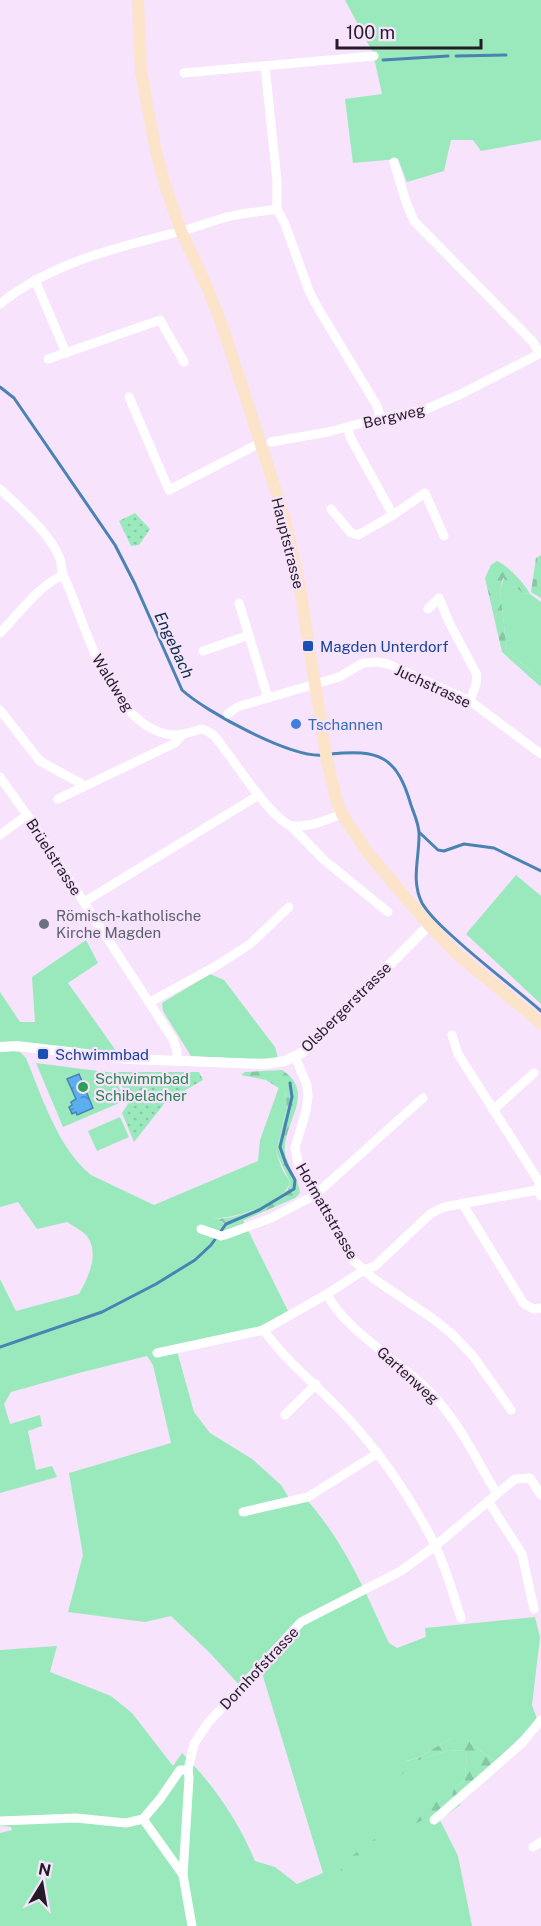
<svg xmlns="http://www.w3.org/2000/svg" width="541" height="1926" font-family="'Public Sans',sans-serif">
<defs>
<pattern id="forest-firs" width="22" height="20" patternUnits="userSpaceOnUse" patternTransform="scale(1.5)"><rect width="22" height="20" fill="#99e9bd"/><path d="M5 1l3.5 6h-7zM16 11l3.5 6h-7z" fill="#84c7a2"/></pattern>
<pattern id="cemetery-stones" width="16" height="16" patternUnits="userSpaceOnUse" patternTransform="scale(1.5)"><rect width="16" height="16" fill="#99e9bd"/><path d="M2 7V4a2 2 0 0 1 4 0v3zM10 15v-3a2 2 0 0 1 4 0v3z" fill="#84c7a2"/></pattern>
<pattern id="park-dots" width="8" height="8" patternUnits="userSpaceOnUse" patternTransform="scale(1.5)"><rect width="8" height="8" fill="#99e9bd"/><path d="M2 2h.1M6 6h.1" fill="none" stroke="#84c7a2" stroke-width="1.8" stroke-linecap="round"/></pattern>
<pattern id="water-ripples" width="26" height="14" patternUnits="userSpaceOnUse" patternTransform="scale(1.5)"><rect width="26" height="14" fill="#5bafef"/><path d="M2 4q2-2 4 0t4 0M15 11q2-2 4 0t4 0" fill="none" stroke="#4b8ec1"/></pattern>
</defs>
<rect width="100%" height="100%" fill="#f7e3fc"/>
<g fill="#99e9bd">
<polygon points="345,0 541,0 541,140 481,151 473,140 451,140 444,171 407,182 398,159 353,163 345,99 382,94 373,53"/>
<polygon points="504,578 523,593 530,594 541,602 541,680 507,651 500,590"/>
<polygon points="516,875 541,896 541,1004 466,934"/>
<polygon points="86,940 98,963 68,983 119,1055 19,1042 0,1042 0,992 20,1022 35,1022 32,977"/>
<polygon points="210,974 224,980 275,1047 278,1058 251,1059 191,1056 163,1011 162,1003"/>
<path d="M14,1051L20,1052L26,1058C42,1097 58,1148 91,1175L154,1205L258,1161L260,1140L279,1087L285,1092L287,1106L276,1152L282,1169L290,1182C284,1206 233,1218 211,1219L220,1221L228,1227L243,1220L288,1311L258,1327L177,1351L194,1412L210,1433L252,1459L281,1485L292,1503L307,1500C346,1545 364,1589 389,1643L397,1648L426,1637L425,1628L535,1617L540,1637L532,1705L537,1719L529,1729L495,1761L470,1743L475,1734L449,1739L420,1757L406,1761L405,1771L412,1762L449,1750L467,1751L465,1780L454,1788L452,1798L464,1790L460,1805L440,1820L458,1856L472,1926H0V1833L12,1830L11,1827L0,1826V1650L57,1646L50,1672L111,1696L132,1713L173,1766L182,1753C213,1784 238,1820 255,1861L275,1867L297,1884L323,1873L262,1673L244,1690L208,1651L171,1616L145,1622L68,1612L83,1555L69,1473L171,1443L153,1365L147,1356L79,1373L11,1392L4,1404L10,1424L40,1415L42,1426L28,1431L36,1470L52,1466L57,1477L0,1493V1279L16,1311L79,1294C88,1278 100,1254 87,1236C83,1231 73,1226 67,1222L37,1229L18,1202L0,1207V1052Z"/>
<polygon points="36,1063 114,1073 124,1101 63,1127"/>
<polygon points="120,1117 129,1137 97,1151 88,1131"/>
</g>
<g fill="url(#forest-firs)">
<path d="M497,561C507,565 525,584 530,594L523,593L503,578L500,590L507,651L541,680V687L502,652L485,578L491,565Z"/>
<path d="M282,1070C318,1093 281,1125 285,1153C287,1167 299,1179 300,1193L295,1198L228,1227L221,1221H212L211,1219C239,1220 266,1206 288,1190L290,1182L276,1152L287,1107L285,1092L266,1080L241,1075L245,1072Z"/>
<polygon points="466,1733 476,1734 470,1743 495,1761 464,1790 451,1799 454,1788 465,1780 467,1751 449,1750 413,1762 406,1771 395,1780 388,1780 397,1764 420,1757 449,1739"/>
<path d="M445,1789L447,1793L443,1807L435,1815L391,1834V1829C405,1825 419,1819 430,1808C435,1801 437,1793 445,1789Z"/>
<path d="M382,1835V1841L351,1865L337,1881L336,1878C345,1860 364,1844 382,1835Z"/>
</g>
<polygon fill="url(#cemetery-stones)" points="541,555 541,598 531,592 536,558"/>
<g fill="url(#park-dots)">
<polygon points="135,513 150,529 139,545 131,546 119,521"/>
<polygon points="117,1072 199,1072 203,1080 182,1092 171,1095 134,1142 122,1113 128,1104"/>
</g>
<polygon fill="url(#water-ripples)" stroke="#4a83b3" stroke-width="1.5" points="79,1074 93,1108 77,1115 76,1112 72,1114 69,1107 72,1105 71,1102 76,1099 67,1079"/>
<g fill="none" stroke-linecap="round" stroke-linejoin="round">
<g stroke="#4a83b3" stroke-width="3">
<polyline points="456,56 506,55"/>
<polyline points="383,60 448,56"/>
<path d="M0,387L14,398L115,545L135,584L182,690C206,712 291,758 323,755"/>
<path d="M330,754C379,749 397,756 411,805C414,814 420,826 419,836C419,859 411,881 422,903C429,915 440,925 450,934C479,961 511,985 541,1011"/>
<polyline points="420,833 438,850 444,851 464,844 494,848 541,871"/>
<polyline points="0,1347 102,1312 156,1284 195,1260 211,1245 226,1224 259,1210 294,1189 295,1180 286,1164 280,1147 292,1097 290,1083"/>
</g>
<g stroke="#fff" stroke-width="9">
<polyline points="265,66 277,181 277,209 285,224 309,291 318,308 377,406 381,418"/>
<polyline points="184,73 374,56"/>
<polyline points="394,162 406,202 414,221 533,342 539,353"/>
<polyline points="35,280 66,353"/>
<path d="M0,304C52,262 119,247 182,231C197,227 212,221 227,217C243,213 260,212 277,209"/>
<polyline points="48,359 160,320 184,362"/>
<polyline points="129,397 169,490 260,443"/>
<polyline points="348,428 350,437 393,515"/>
<polyline points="271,442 328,432 381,418 424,410 461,394 541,353"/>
<path d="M0,489C19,507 51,534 60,559C62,565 61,571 64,577C86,624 108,720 166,734C178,737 190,732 202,729C214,732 218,741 225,750C237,765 275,824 293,826C310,827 327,820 342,814"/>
<polyline points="331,509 351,533 358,535 393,515 425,493 444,536"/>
<polyline points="239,603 268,698"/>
<polyline points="428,609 439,598 449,622 477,675 476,684 470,701"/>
<path d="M0,633C19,614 38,586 63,575"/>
<polyline points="203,651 249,635"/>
<polyline points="0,710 40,761 80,783 83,787"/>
<polyline points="228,714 237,707 339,677 363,663 377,662 388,664 470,701 541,754"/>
<polyline points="0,777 27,815 173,1039 177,1051 177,1061"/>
<polyline points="58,799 175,743 182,735"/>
<polyline points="291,826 324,860 388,912"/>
<polyline points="0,835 27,815"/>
<polyline points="84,902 259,795"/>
<polyline points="150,1002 216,966 250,944 289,907"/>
<polyline points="452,1035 458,1054 540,1183 537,1190"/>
<polyline points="295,1057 307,1085 308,1096 306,1111 295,1148 298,1163 354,1261 374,1279 432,1318 452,1334 473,1356 511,1410"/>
<polyline points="493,1110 534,1073"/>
<polyline points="462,1203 524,1304 534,1309 541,1308"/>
<polyline points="201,1229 221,1236 225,1235 271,1218 315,1195 423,1098"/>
<path d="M327,1294C344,1330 403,1363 431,1393C459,1422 476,1459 497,1494"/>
<path d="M264,1330C285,1361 320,1388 346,1416C382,1455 411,1498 435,1545C446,1568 453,1594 461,1618"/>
<polyline points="157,1353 264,1330 327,1294 364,1270 375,1266 430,1214 444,1207 537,1190 541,1196"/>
<polyline points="285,1415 316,1384"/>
<polyline points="488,1501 522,1554 534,1609"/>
<polyline points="243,1512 308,1497 378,1453"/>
<polyline points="143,1819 183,1875"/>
<polyline points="434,1820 521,1744 541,1720"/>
<polyline points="0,1821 76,1818 126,1823 143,1819 160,1799 180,1770 188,1770"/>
<polyline points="533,1847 541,1842"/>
<polyline points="192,1926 183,1875 189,1778 188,1770 194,1744 208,1723 301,1622 401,1571 435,1546 515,1479 530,1478 541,1495"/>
</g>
<polyline stroke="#fff" stroke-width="10" points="0,1047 17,1046 128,1059 265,1064 285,1061 303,1052 429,925"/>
<polyline stroke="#fce4ca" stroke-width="12" points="138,0 141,72 156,152 166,188 181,231 208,289 225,334 285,519 299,582 327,761 337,802 342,814 368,853 429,925 458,955 541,1023"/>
</g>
<g fill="#1a4fb4" stroke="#f7e3fc" stroke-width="2">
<rect x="302" y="640" width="12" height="12" rx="3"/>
<rect x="37" y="1048" width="12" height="12" rx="3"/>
</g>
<circle fill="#3f7fe0" stroke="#f7e3fc" stroke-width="2" cx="296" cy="724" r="6"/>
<circle fill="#6b7280" stroke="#f7e3fc" stroke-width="2" cx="44" cy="924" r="6"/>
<circle fill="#2e9e5b" stroke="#f7e3fc" stroke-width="2" cx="83" cy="1087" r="6"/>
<g text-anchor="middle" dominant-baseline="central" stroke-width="4.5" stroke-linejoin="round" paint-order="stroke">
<g font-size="15" fill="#241b26" stroke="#f7e3fc">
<text transform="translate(394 416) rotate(-13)">Bergweg</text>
<text transform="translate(288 543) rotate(76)">Hauptstrasse</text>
<text transform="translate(113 683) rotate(58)">Waldweg</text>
<text transform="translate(433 686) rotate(25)">Juchstrasse</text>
<text transform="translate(54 857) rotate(57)">Brüelstrasse</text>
<text transform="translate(346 1007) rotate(-45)">Olsbergerstrasse</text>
<text transform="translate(327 1211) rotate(60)">Hofmattstrasse</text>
<text transform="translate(408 1375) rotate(42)">Gartenweg</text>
<text transform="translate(259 1668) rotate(-47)">Dornhofstrasse</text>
</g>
<g font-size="15" fill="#164399" stroke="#f7e3fc" text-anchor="start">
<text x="320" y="646">Magden Unterdorf</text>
<text x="55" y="1054">Schwimmbad</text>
</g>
<g font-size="15" fill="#366cbe" stroke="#f7e3fc" text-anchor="start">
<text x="308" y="724">Tschannen</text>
</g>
<g font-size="15" fill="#5b616d" stroke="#f7e3fc" text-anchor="start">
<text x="56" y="915">Römisch-katholische<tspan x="56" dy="17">Kirche Magden</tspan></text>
</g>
<g font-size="15" fill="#27864d" stroke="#f7e3fc" text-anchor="start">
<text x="95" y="1078">Schwimmbad<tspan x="95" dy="17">Schibelacher</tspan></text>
</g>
<g font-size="16" font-style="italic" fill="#0b2f49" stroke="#f7e3fc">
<text transform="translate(174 645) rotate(65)">Engebach</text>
</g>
</g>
<g transform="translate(42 1884) rotate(11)" stroke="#f7e3fc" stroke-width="4.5" paint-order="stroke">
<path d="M0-4.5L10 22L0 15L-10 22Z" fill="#241b26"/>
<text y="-9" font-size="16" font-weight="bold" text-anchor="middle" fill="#241b26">N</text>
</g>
<path d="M337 39v9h144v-9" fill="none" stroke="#241b26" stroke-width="3"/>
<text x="346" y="39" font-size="18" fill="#241b26" stroke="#f7e3fc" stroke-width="4.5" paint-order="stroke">100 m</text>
</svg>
